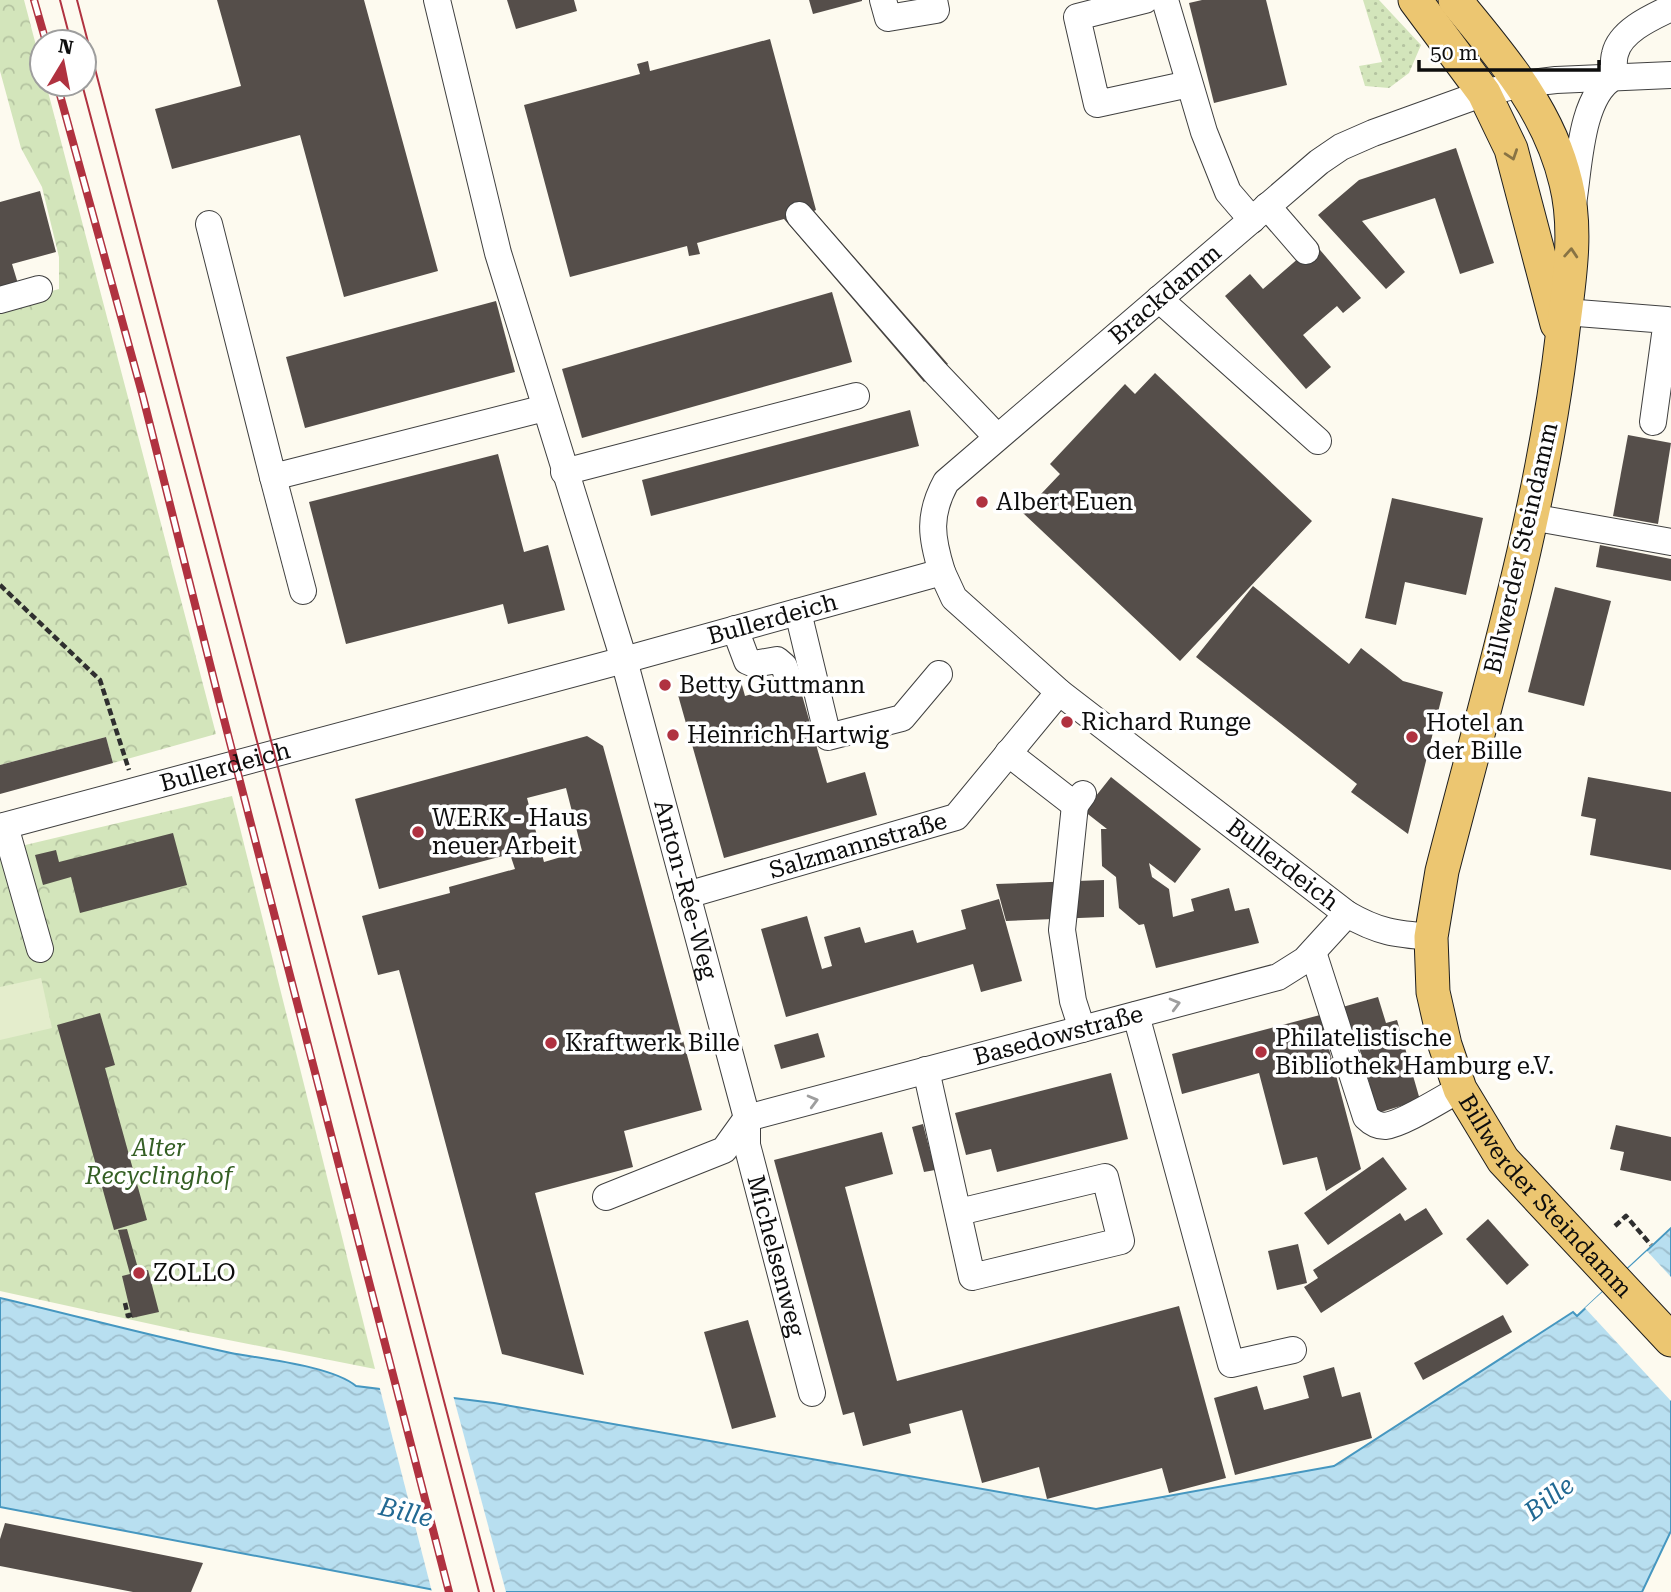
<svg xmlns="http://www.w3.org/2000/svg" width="1671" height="1592" font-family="'Roboto Serif',serif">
<defs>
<pattern id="grass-dots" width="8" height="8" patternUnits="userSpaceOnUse" patternTransform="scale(1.75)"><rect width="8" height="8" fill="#d3e5bb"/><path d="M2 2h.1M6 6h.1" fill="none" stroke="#b4c3a0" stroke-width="1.8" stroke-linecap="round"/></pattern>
<pattern id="park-crowns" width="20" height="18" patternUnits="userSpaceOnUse" patternTransform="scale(1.75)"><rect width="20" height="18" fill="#d3e5bb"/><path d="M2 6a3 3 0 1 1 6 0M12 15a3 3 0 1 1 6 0" fill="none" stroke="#b4c3a0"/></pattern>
<pattern id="water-waves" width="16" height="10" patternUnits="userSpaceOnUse" patternTransform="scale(1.75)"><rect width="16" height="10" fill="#b8dff0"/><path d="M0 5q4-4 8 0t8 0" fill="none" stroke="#9dbecd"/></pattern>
</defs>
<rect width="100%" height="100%" fill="#fdfaef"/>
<polygon fill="url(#grass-dots)" points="1363,0 1379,0 1421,45 1409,73 1389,88 1365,86 1359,66 1382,62"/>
<g fill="url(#park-crowns)">
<polygon points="0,0 24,0 42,68 42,84 46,84 216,734 113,763 106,737 0,765 0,305 59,289 59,257 42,187 21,148 0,71"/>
<polygon points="232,796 375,1369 178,1330 0,1291 0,851"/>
</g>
<polygon fill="#e4edcc" points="41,978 52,1028 0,1040 0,987"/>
<path fill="url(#water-waves)" stroke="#4697c0" stroke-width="2" d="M1671,1228V1531L1642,1592H445L0,1507V1298C77,1316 154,1337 231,1353C263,1359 332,1366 356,1386L494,1403L1096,1509L1334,1466L1573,1312L1577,1316Z"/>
<g fill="#fdfaef">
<polygon points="1647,1251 1671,1277 1671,1401 1585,1308"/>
<polygon points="379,1385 453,1395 506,1592 432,1592"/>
</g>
<g fill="#554e4a" fill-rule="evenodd">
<polygon points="217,0 364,0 438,271 344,297 300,135 172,169 155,109 241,86"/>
<polygon points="507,0 574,0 577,11 516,29"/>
<polygon points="809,0 862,0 862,1 813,14"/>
<polygon points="1202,0 1266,0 1287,85 1214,103 1189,3"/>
<polygon points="770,39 816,210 814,211 948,364 924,382 784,219 697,243 700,254 689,256 687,246 570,277 524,105 640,74 637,64 648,61 650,71"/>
<polygon points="1456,148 1494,263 1460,274 1435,198 1362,221 1405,272 1386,289 1318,215 1359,180"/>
<polygon points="40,191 56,252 12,264 19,287 0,292 0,202"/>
<polygon points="1315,244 1361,298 1343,313 1337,306 1303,335 1331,367 1306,389 1225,296 1250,274 1263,289"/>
<polygon points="832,292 852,362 582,438 562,369"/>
<polygon points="496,301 515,372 305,428 286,357"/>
<polygon points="1155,373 1312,521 1180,661 1023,513 1060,474 1050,464 1125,384 1135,394"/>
<polygon points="910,410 919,446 651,516 642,480"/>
<polygon points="1628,435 1671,443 1658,524 1613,516"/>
<polygon points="498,454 524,552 548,545 565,610 508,624 503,604 346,644 309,502"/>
<polygon points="1392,498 1483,518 1466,595 1405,582 1396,625 1365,618"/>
<polygon points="1600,545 1671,559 1671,581 1596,567"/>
<polygon points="1253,586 1349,664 1361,648 1403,681 1443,692 1408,834 1351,792 1357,784 1196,657"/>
<polygon points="1555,587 1611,601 1584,706 1528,692"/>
<polygon points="740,678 745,696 798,681 827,783 865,772 877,815 724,858 678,695"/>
<path d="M587,736L603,746L702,1110L624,1131L633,1167L535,1193L584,1375L502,1354L399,970L378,975L362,916L450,893L449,887L515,869L510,854L379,889L355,799ZM566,788L582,851L544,862L527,798Z"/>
<polygon points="106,737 113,763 0,794 0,765"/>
<polygon points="1111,777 1201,849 1175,883 1149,863 1152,877 1169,889 1173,917 1194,911 1191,899 1229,888 1235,911 1249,908 1259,943 1156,968 1144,924 1139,925 1119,908 1116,877 1102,866 1101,829 1107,829 1084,811"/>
<polygon points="1588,777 1671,792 1671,870 1590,855 1596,819 1581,816"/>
<polygon points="173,833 187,885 80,913 71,877 43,885 35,855 56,850 59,862"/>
<polygon points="1104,880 1104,917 1006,921 996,884"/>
<polygon points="999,899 1022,981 981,992 973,964 786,1017 761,929 807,916 822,969 832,966 824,937 860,927 865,943 913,930 917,943 966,929 961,910"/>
<polygon points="1378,997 1386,1023 1397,1020 1420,1100 1378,1113 1356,1037 1348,1039 1339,1008"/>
<polygon points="100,1013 115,1065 105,1068 147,1220 114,1230 57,1025"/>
<polygon points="1320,1015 1361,1169 1326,1191 1317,1157 1283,1165 1259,1073 1182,1094 1172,1054"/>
<polygon points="818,1033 825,1057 781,1069 774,1045"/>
<polygon points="1111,1073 1128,1139 997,1172 991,1149 966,1155 955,1113"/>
<polygon points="923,1124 935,1170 924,1172 912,1127"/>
<polygon points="1616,1125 1671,1137 1671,1181 1620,1170 1624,1152 1610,1149"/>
<polygon points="882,1132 893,1174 845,1187 897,1381 1179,1306 1226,1478 1169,1493 1162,1468 1047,1499 1039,1467 982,1483 962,1410 909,1424 911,1433 863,1446 854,1412 843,1415 774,1160"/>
<polygon points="1383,1157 1407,1189 1328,1245 1304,1213"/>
<polygon points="1426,1208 1443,1234 1321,1313 1304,1287 1318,1278 1313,1270 1400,1213 1405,1221"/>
<polygon points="1488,1219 1529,1265 1507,1285 1466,1239"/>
<polygon points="127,1229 139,1272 148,1270 159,1312 132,1318 122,1276 130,1274 118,1230"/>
<polygon points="1298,1244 1307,1283 1277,1290 1268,1251"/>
<polygon points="1503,1315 1512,1332 1423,1380 1414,1363"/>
<polygon points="748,1320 776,1417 732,1429 704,1332"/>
<polygon points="1334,1367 1342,1397 1360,1392 1372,1438 1235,1475 1214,1398 1257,1386 1264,1410 1309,1398 1303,1376"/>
<polygon points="5,1523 203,1563 191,1592 133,1592 0,1566 0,1539"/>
</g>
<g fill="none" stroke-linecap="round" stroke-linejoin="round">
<g stroke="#404040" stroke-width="28">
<g id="minor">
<path id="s1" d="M437,0L498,253L624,660L747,1118V1145L812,1393"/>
<polyline points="883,0 888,18 936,10 934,0"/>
<polyline points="1145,0 1077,17 1097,104 1189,84"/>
<polyline points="1165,0 1204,132 1228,192 1252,220"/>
<path d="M1614,77C1614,70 1613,61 1615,54C1620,31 1652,17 1671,8"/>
<path d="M1573,204C1579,169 1580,96 1614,77"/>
<polyline points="1267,206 1306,251"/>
<polyline points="799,215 936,373 997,437"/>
<polyline points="209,224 273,477 545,408"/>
<polyline points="1159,299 1318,441"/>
<polyline points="0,300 39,289"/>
<polyline points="1565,312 1667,320 1653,422"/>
<polyline points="564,472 856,396"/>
<polyline points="273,477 303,591"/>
<polyline points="1531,517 1671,542"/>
<path id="s2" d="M942,572C931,537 928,515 946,482L1319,162L1341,147L1373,133L1484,93L1522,84L1556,80L1671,75"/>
<polyline points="798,612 828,737 902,718 939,674"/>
<polyline points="735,629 747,661 754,664 777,660 784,666 790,683"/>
<polyline points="1008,753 1075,805 1083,794"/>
<polyline points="1075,805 1062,930 1073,1001 1082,1029"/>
<polyline points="5,826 40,949"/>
<path id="s3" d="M0,827L624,660L942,572L954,598L1059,692L1347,914C1378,932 1395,934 1431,937"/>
<path id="s4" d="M687,895L956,817L1059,692"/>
<path d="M1313,952L1366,1117C1371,1122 1377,1126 1385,1126C1403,1124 1443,1098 1460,1089"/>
<polyline points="1136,1015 1231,1364 1293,1350"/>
<polyline points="926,1070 972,1277 1121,1241 1105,1177 959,1212"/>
<path id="s5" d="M747,1118L1278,977L1305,960L1347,914"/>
<polyline points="606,1197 724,1150 747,1118"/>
</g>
</g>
<g stroke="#1e1e1e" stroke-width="35">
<g id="major">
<polyline points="1415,0 1484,93 1511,149 1557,324"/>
<path id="s6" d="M1455,0C1501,56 1549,110 1566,183C1578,231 1569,282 1563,330C1542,514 1488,692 1442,871L1431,937L1433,992L1445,1045L1460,1089L1503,1160L1671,1340"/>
</g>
</g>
<g stroke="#2f2f2f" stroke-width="4.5" stroke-dasharray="7 3.5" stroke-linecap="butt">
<polyline points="0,585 100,680 129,770"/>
<polyline points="1615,1226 1626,1216 1651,1245"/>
<polyline points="125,1303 128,1316 134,1314"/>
</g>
<use href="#minor" stroke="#fff" stroke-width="26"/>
<use href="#major" stroke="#ecc671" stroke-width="33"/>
<g stroke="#b03240" stroke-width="2">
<polyline points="60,0 71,42"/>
<polyline points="77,0 494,1592"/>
<polyline points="82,84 279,824 479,1592"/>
</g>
<g stroke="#b03240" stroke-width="8">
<g id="rail">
<polyline points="34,0 46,42"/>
<polyline points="57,84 143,397 219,700 449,1592"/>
</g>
</g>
<use href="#rail" stroke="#fff" stroke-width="5" stroke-dasharray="16" stroke-linecap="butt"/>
</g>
<defs><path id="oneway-chevron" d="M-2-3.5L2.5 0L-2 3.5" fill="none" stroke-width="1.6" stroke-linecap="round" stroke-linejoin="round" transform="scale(1.75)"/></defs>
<g stroke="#887344">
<use href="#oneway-chevron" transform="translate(1512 155) rotate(71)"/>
<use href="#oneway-chevron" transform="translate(1571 253) rotate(-86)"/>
</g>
<g stroke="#9e9e9e">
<use href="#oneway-chevron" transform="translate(1175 1004) rotate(-15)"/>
<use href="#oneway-chevron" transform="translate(813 1101) rotate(-15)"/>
</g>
<g fill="#b03240" stroke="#fff" stroke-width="2.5">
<circle cx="982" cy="502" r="7"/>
<circle cx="665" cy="685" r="7"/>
<circle cx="1067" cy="722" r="7"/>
<circle cx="673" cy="735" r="7"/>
<circle cx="1412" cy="737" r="7"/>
<circle cx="418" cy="832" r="7"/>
<circle cx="551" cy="1043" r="7"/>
<circle cx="1261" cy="1052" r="7"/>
<circle cx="139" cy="1273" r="7"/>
</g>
<g text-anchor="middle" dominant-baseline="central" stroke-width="7" stroke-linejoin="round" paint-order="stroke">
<g font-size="24" fill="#0d0d0d" stroke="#fff">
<text stroke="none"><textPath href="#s2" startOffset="382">Brackdamm</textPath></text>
<text transform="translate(1521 548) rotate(-77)">Billwerder Steindamm</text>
<text stroke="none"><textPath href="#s3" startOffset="800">Bullerdeich</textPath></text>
<text stroke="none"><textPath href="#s3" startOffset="233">Bullerdeich</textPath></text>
<text stroke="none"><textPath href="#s4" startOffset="178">Salzmannstraße</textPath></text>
<text stroke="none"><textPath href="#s3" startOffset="1428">Bullerdeich</textPath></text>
<text stroke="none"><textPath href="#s1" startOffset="924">Anton-Rée-Weg</textPath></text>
<text stroke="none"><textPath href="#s5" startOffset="322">Basedowstraße</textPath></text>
<text stroke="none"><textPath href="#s6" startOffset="1279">Billwerder Steindamm</textPath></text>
<text stroke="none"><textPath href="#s1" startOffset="1302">Michelsenweg</textPath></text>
</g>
<g font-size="24" fill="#0d0d0d" stroke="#fff" text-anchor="start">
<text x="996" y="502">Albert Euen</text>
<text x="679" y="685">Betty Guttmann</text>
<text x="1081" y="722">Richard Runge</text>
<text x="1426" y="723">Hotel an<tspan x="1426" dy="28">der Bille</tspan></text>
<text x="687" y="735">Heinrich Hartwig</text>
<text x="432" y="818">WERK - Haus<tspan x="432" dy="28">neuer Arbeit</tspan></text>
<text x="1275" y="1038">Philatelistische<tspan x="1275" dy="28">Bibliothek Hamburg e.V.</tspan></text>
<text x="565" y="1043">Kraftwerk Bille</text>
<text x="153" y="1273">ZOLLO</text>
</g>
<g font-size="24" font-style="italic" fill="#345f24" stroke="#fff">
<text x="159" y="1148">Alter<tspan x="159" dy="28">Recyclinghof</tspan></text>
</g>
<g font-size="26" font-style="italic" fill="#226993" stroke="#fff">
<text transform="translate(1549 1498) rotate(-37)">Bille</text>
<text transform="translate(406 1512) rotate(14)">Bille</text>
</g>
</g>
<g transform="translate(63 63) rotate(10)"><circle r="33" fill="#ffffff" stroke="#9e9e9e" stroke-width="2"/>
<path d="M0-5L12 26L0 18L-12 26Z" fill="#b03240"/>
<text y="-10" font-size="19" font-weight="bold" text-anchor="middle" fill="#0d0d0d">N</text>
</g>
<path d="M1419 60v10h180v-10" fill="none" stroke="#0d0d0d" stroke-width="3.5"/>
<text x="1430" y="60" font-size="21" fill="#0d0d0d" stroke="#ffffff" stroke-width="5" paint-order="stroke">50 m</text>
</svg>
